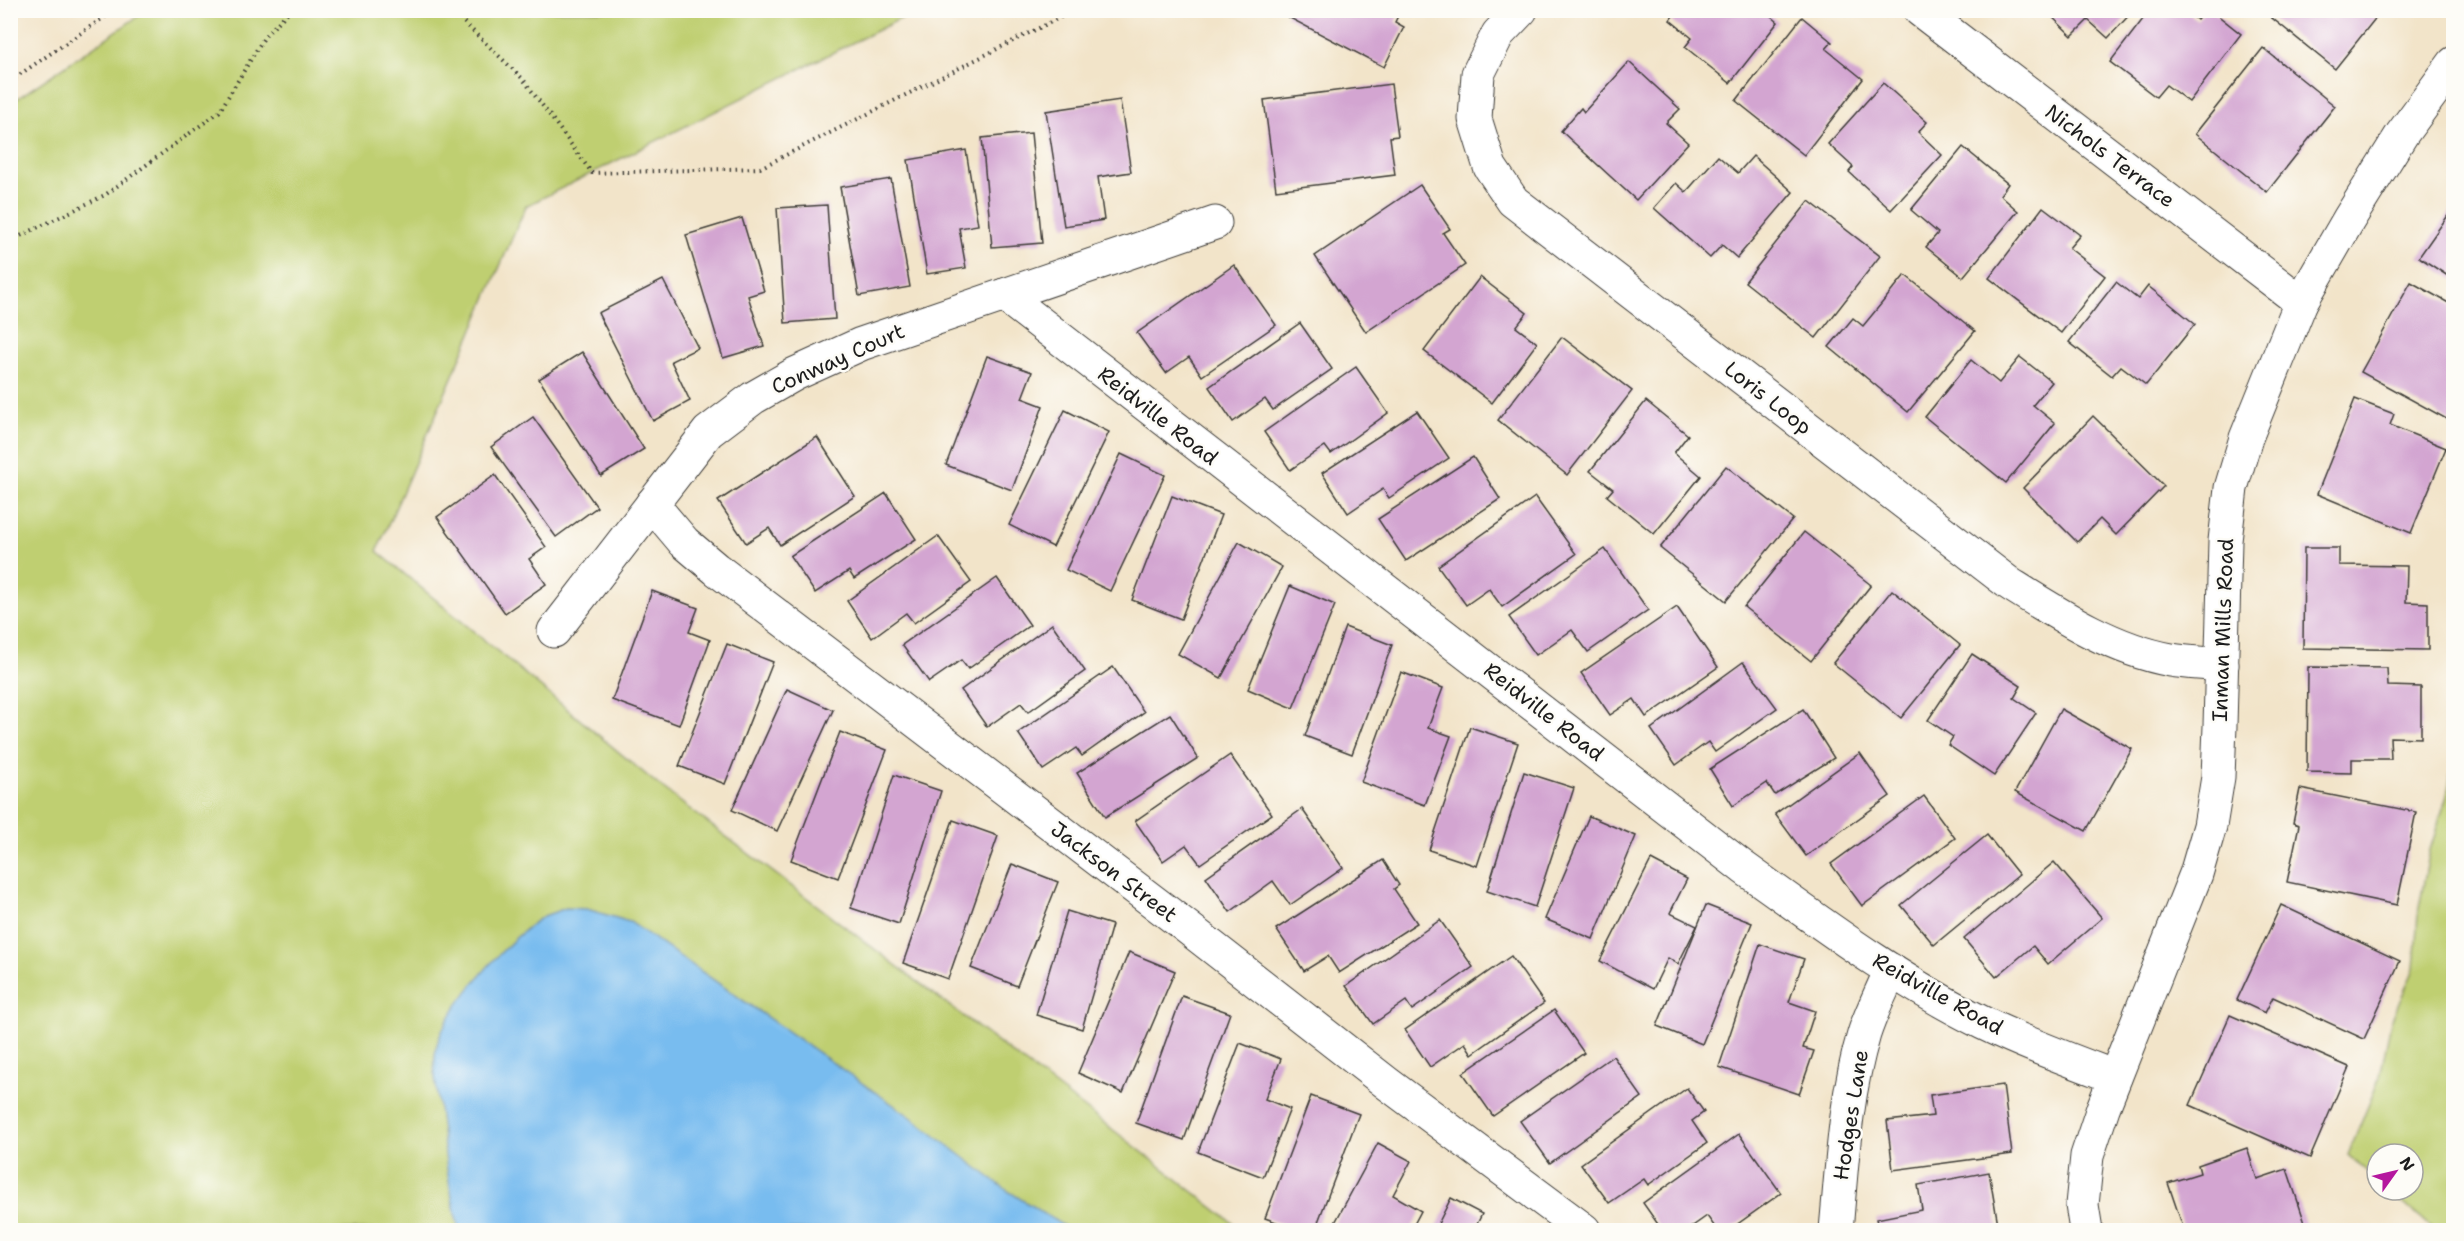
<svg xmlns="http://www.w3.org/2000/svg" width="2464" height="1241" font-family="'Shantell Sans',sans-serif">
<rect width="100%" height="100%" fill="#fdfcf7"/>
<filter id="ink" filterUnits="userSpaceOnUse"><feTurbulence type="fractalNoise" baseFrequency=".0167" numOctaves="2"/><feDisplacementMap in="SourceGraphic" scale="12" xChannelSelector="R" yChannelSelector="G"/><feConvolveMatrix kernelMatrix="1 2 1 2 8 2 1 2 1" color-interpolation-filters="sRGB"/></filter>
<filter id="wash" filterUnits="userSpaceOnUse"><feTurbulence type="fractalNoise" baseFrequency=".008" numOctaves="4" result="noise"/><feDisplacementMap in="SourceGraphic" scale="24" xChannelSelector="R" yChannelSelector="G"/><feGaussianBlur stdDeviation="1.35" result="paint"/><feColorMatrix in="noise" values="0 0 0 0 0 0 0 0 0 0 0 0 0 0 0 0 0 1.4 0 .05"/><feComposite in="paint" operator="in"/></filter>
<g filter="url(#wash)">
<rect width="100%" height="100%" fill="#f2e4c9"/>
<g fill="#bfcf71" stroke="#6e7646" stroke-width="1.5">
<polygon points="146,11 916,11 526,206 377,551 662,788 1137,1148 1242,1230 11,1230 11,103"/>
<polygon points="2453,752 2454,1230 2434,1230 2388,1190 2413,1190 2413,1154 2377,1154 2377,1180 2348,1155 2380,1077 2391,1021 2414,969 2418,913 2430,850 2449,789"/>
</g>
<path fill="#78bcef" stroke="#4a6c86" stroke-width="1.5" d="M566,908L587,909L630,922L911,1117L1008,1191L1070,1230H459C449,1190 444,1149 439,1108C437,1090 432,1067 436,1049C443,1011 511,935 544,916C551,913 559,911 566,908Z"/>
<g id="blocks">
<g fill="#d3a5d1">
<polygon points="1289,10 1401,10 1395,22 1404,27 1384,67 1286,16"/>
<polygon points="1677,10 1764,10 1778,22 1730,83 1685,47 1692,38 1670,20"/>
<polygon points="2045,10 2134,10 2108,38 2088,20 2072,36"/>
<polygon points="2150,10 2185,10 2197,20 2205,10 2211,10 2241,34 2189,102 2166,85 2156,97 2110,62"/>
<polygon points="2270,10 2382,10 2335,69 2267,14"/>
<polygon points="1802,17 1832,42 1826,49 1863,79 1804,155 1736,101"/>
<polygon points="2263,48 2335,106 2267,192 2195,134"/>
<polygon points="1629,62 1680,109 1666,123 1688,143 1636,200 1561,131 1581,108 1584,112"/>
<polygon points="1883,83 1927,122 1918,132 1942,155 1891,210 1849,172 1853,167 1828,144"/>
<polygon points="1391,84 1398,136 1390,137 1395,175 1276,190 1264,100"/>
<polygon points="1120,100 1131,172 1098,177 1104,220 1064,226 1046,111"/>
<polygon points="1031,133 1042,243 992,247 982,138"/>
<polygon points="1963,147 2008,184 2000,195 2018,211 1963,277 1926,247 1938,233 1911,210"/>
<polygon points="966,150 978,225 959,228 966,268 927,274 908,160"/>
<polygon points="1718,156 1738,173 1753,156 1793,192 1737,258 1722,245 1710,258 1654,208 1676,183 1686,192"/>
<polygon points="891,179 910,287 859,296 840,187"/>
<polygon points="1420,185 1450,229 1443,233 1465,265 1366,332 1315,256"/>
<polygon points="1809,201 1880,256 1816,338 1745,282"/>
<polygon points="827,205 835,319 785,323 777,208"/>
<polygon points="2043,207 2080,235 2069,248 2105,276 2061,333 1989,278"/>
<polygon points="2454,207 2454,280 2419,257"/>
<polygon points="742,218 764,291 748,296 764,346 723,358 686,235"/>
<polygon points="1234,265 1276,325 1202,376 1189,357 1166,373 1137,333"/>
<polygon points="1905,275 1975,331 1908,412 1829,347 1853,318 1863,326"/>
<polygon points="1480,277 1527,313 1516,327 1537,343 1492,403 1424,351"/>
<polygon points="663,280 698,348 671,361 690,401 653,421 598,313"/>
<polygon points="2116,282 2138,299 2148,286 2195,324 2146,385 2121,366 2112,376 2069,342"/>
<polygon points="2411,282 2454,306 2452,422 2361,372"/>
<polygon points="1300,323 1332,369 1273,410 1265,399 1233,422 1209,387"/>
<polygon points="1562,337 1632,391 1567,475 1498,420"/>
<polygon points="582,352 644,449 601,476 539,379"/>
<polygon points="987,356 1032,372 1022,398 1043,406 1012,490 946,465"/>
<polygon points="2020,357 2052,382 2033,405 2055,423 2006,483 1925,417 1971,360 1999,383"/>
<polygon points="1356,367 1388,413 1331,454 1325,446 1290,470 1264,432"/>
<polygon points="2355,399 2394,414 2390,425 2446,448 2411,533 2317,494"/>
<polygon points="1646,401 1688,435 1674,453 1701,476 1654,534 1607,496 1613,489 1590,471"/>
<polygon points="1065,410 1109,432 1053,547 1009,525"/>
<polygon points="1417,411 1449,458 1389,498 1383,489 1348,513 1322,473"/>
<polygon points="2093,416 2164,486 2116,535 2100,519 2077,542 2023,488"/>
<polygon points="533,417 597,507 556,537 491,447"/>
<polygon points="817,437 855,496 780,545 769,528 746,543 718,501"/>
<polygon points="1121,454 1165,475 1110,591 1066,570"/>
<polygon points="1473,457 1500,499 1406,561 1378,519"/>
<polygon points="1726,466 1793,519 1726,601 1660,548"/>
<polygon points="495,475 546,547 529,559 546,584 505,613 437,517"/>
<polygon points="886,493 916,539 854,579 849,571 815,593 790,556"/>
<polygon points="1172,496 1221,515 1181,619 1132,600"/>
<polygon points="1535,497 1576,554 1502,607 1489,589 1466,605 1438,566"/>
<polygon points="1804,532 1871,585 1811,661 1744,607"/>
<polygon points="938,536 971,582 914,623 906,613 872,638 847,601"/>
<polygon points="1239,542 1282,567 1221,678 1178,654"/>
<polygon points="2304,548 2339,548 2339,565 2407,566 2406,602 2428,603 2428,650 2303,648"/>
<polygon points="1605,549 1648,610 1588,652 1572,630 1536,655 1509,617"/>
<polygon points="997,578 1030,625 968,669 961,660 929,682 902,645"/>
<polygon points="1290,586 1335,605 1293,708 1248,689"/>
<polygon points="1892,590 1960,645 1901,718 1833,663"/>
<polygon points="652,591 698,608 689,632 710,640 679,725 612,700"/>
<polygon points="1677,607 1718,667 1646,717 1634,699 1610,715 1581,673"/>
<polygon points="1052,624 1085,671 1028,712 1021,703 987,727 961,690"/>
<polygon points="1345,627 1392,645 1352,754 1305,736"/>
<polygon points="727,644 773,662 725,784 679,766"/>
<polygon points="1972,654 2021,686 2014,698 2036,713 1994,776 1948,745 1953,737 1928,720"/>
<polygon points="1743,662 1777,708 1715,752 1708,742 1676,765 1651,729"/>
<polygon points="1113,667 1144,712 1082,756 1076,748 1043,770 1018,733"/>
<polygon points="2308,667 2387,668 2388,686 2421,687 2421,738 2390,737 2391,759 2352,759 2352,773 2307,772"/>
<polygon points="1401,672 1443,688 1428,728 1451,736 1425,805 1361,782"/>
<polygon points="787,689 833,710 777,831 732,810"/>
<polygon points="1803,709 1834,758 1775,795 1767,783 1733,806 1710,769"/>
<polygon points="2061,709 2132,749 2086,831 2015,792"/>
<polygon points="1170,714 1198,758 1105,817 1077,773"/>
<polygon points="1470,727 1518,743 1477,866 1429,850"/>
<polygon points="840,732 887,750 838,878 791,860"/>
<polygon points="1860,753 1890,796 1806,856 1775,814"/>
<polygon points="1230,755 1272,814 1200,864 1186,845 1163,861 1135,821"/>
<polygon points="1524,772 1574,788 1535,907 1487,891"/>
<polygon points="894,775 941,791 899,924 851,908"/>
<polygon points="2300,789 2416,812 2397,905 2287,882 2299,825 2293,823"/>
<polygon points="1924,796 1955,838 1862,906 1831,864"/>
<polygon points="1302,809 1343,868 1290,905 1273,881 1230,912 1206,877"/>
<polygon points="1589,816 1636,836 1593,939 1545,919"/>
<polygon points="953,820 998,836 948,979 903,963"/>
<polygon points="1987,835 2019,875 1934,945 1901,905"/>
<polygon points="1383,860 1399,885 1394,889 1417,923 1339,973 1328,956 1304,971 1276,929"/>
<polygon points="1651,860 1687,879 1670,913 1697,926 1678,964 1668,958 1653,989 1600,961"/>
<polygon points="2054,862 2102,918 2048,964 2033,946 1996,977 1964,939"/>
<polygon points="1012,864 1058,882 1017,986 971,968"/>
<polygon points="1706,905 1752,923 1702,1044 1657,1026"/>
<polygon points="2281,905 2400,961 2364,1039 2273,997 2265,1013 2237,1000"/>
<polygon points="1067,911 1112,925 1082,1029 1036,1015"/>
<polygon points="1440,920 1473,967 1412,1010 1406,1001 1373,1024 1346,986"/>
<polygon points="1760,944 1804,959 1789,1002 1815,1011 1803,1048 1814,1051 1799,1094 1719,1067"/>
<polygon points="1129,952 1175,971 1123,1093 1078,1073"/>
<polygon points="1511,956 1544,1003 1472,1054 1465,1043 1430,1067 1405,1030"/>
<polygon points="1182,996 1230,1013 1184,1140 1136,1123"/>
<polygon points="1554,1010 1584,1053 1493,1116 1463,1073"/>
<polygon points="2230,1015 2349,1067 2310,1158 2190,1105"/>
<polygon points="1240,1043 1281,1059 1265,1099 1290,1109 1263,1177 1198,1152"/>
<polygon points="1613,1056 1642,1097 1550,1163 1520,1121"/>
<polygon points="2003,1085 2012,1154 1893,1170 1887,1121 1933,1116 1930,1095"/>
<polygon points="1687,1088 1704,1112 1692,1121 1707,1143 1648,1185 1644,1179 1609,1203 1581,1164"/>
<polygon points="1311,1096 1359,1114 1315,1230 1298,1230 1265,1218"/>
<polygon points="1739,1134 1781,1193 1729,1230 1717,1230 1707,1216 1687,1230 1662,1230 1643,1203"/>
<polygon points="1378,1143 1411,1161 1393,1195 1421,1211 1411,1230 1331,1230"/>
<polygon points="2247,1148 2257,1179 2287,1169 2306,1226 2294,1230 2184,1230 2168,1183 2200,1173 2198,1165"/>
<polygon points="1989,1172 1999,1230 1879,1230 1876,1219 1922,1210 1918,1185"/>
<polygon points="1451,1198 1482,1214 1474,1230 1435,1230"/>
</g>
</g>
</g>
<g filter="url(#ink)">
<use href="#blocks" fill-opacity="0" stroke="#3c3a36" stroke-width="1.5"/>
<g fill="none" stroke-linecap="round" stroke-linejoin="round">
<g stroke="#3c3a36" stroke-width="35">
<g id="minor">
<path d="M1521,10L1498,34L1478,74L1475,119L1490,167L1513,201L2010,584C2061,616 2112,649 2171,660C2188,663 2205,663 2222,665"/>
<polyline points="1920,10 2301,302"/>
<path d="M1004,295L1744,868C1821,923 1898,981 1983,1023C2026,1044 2070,1060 2115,1077"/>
<polyline points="652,504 684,542 716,569 1188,928 1388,1084 1584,1230"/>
<polyline points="554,631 708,432 753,398 795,374 861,344 1215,223"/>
<path d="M1836,1230C1842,1165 1845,1097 1864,1034C1871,1012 1882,991 1891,970"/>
<polyline points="2086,1230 2082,1205 2087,1156 2103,1108 2196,874 2210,826 2218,777 2220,726 2225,541 2231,488 2246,438 2301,302 2349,219 2402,134 2454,63"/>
</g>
</g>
<g stroke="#3c3a36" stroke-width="4" stroke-dasharray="1.5 4.5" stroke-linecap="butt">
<polyline points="451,10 523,79 592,173 760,168 1075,10"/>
<polyline points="10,17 21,10"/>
<polyline points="10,81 115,10"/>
<polyline points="10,241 105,195 219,112 265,36 290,10"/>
</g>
<use href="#minor" stroke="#fff" stroke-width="33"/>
</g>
</g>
<g text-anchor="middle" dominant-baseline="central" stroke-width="5" stroke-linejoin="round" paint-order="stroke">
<g font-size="21" fill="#1c1c1c" stroke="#fdfcf7">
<text transform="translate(2110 156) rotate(37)">Nichols Terrace</text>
<text transform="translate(838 359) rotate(-24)">Conway Court</text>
<text transform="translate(1768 398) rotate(38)">Loris Loop</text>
<text transform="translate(1158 416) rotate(38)">Reidville Road</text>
<text transform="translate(2223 630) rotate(-88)">Inman Mills Road</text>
<text transform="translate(1544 712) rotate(38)">Reidville Road</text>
<text transform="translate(1114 872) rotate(37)">Jackson Street</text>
<text transform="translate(1938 994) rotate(29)">Reidville Road</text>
<text transform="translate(1851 1115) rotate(-81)">Hodges Lane</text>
</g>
</g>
<rect width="2464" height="1241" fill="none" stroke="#fdfcf7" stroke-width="36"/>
<g transform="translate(2395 1172) rotate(56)"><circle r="28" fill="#fdfcf7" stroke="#a3a29f" stroke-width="1.5"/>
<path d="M0-4.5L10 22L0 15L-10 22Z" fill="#b5179e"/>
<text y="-9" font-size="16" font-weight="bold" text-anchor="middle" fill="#1c1c1c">N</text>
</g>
</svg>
